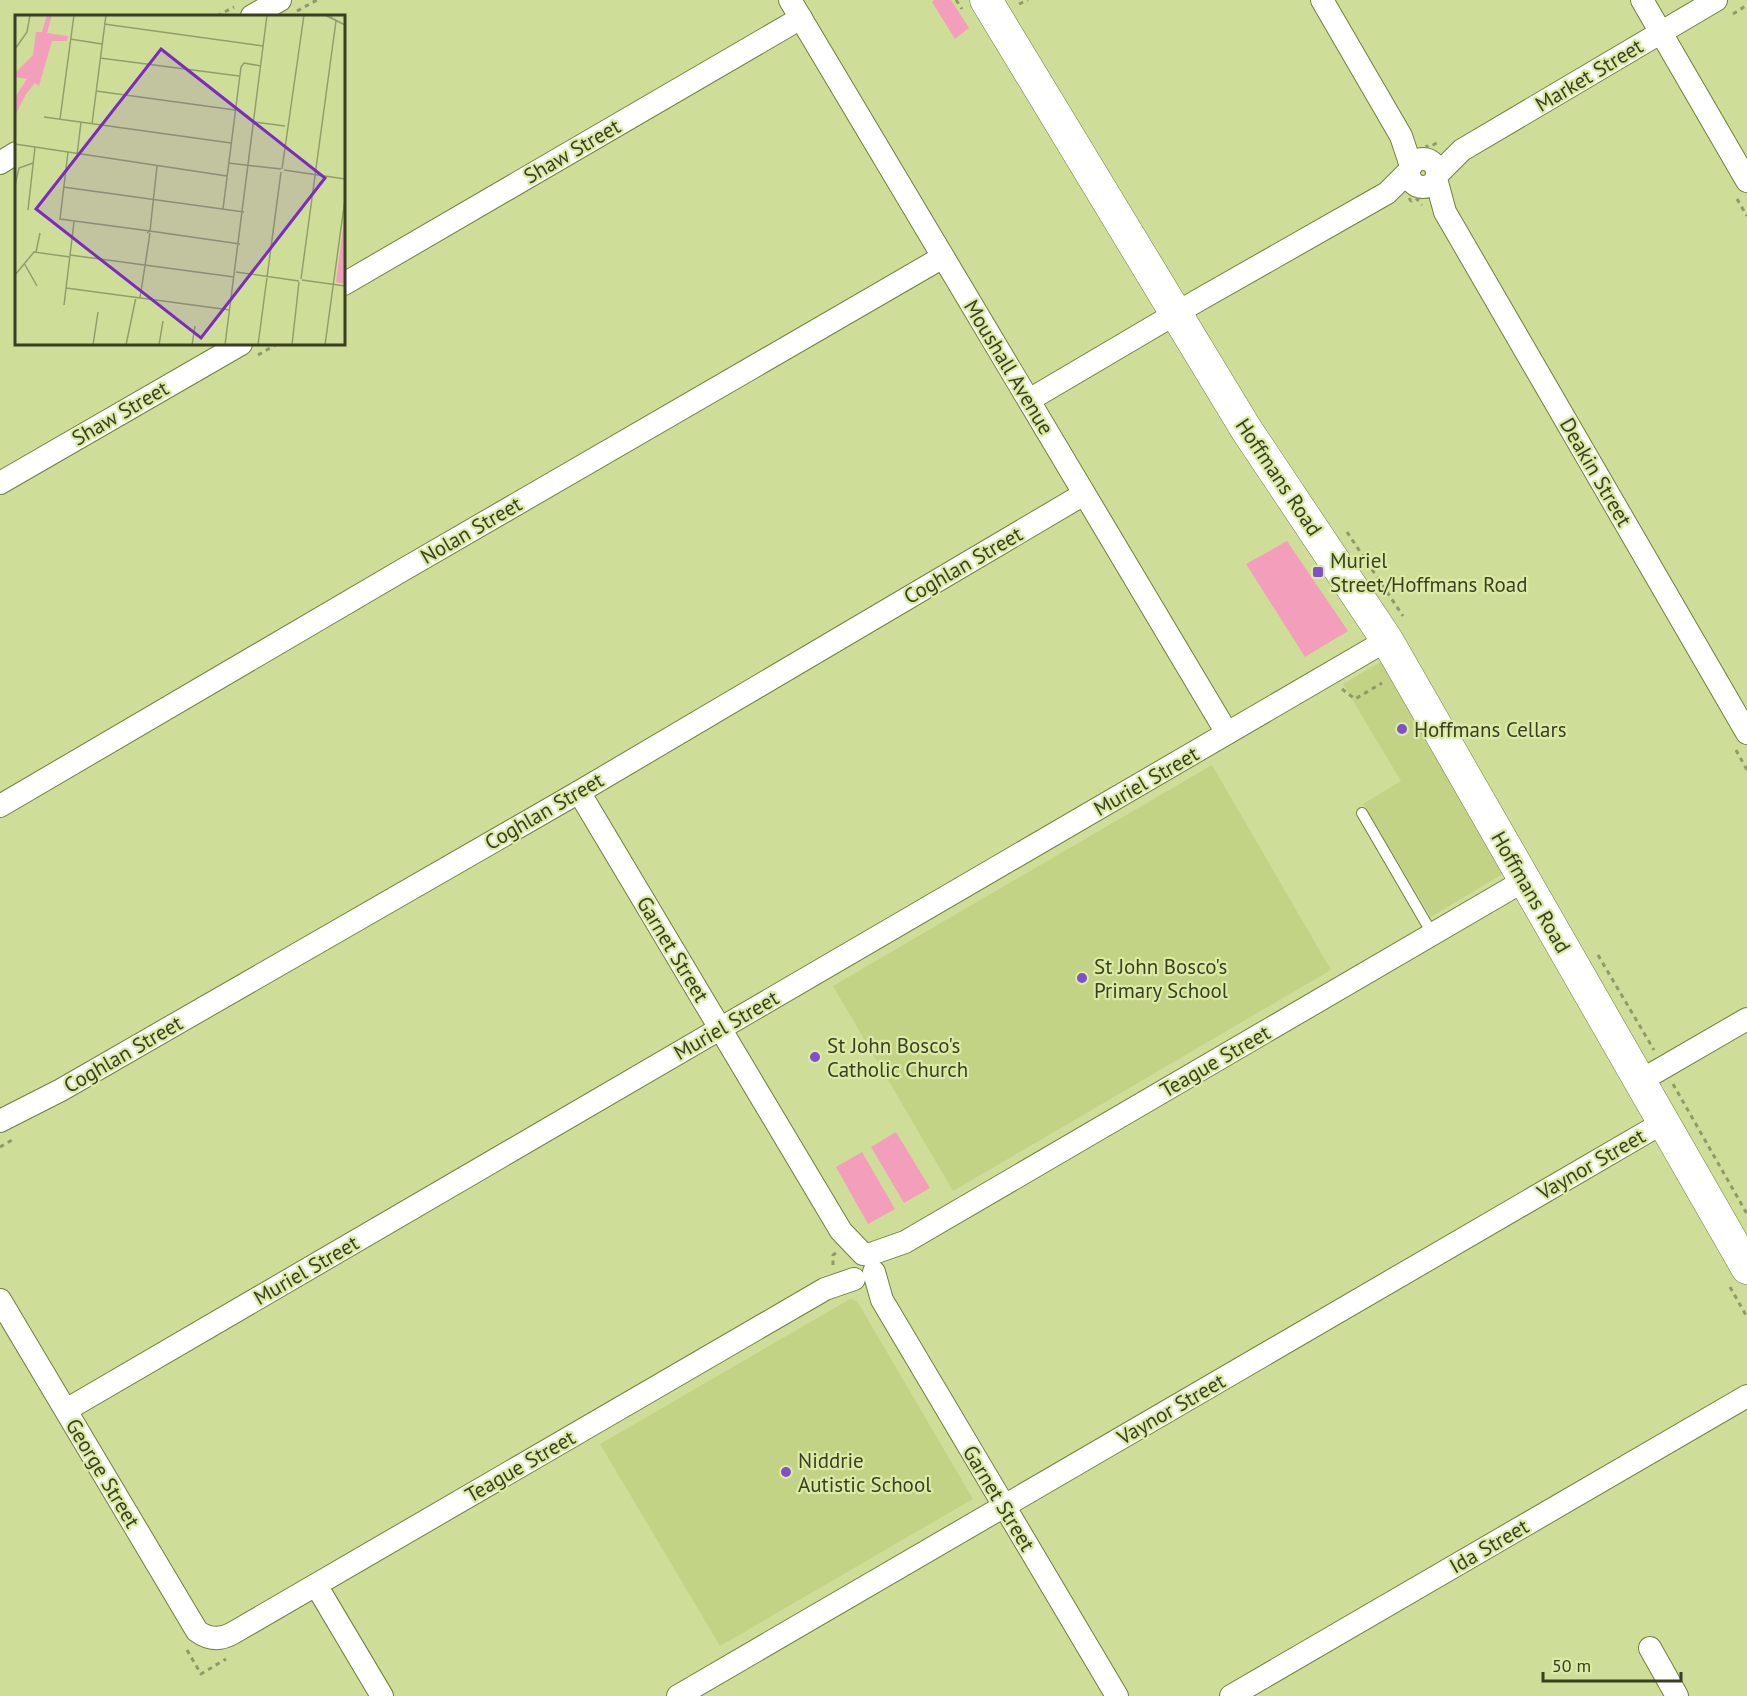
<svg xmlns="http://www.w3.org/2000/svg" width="1747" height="1696" font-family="'PT Sans',sans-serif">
<rect width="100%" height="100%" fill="#cede99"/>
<g fill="#c2d386">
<polygon points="1384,660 1509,870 1431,917 1363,804 1401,781 1343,684"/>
<polygon points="1212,765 1331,970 953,1191 833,986"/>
<polygon points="850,1299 857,1301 973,1499 720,1646 600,1444"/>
</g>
<g fill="#f39fbb">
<polygon points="934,0 951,0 969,28 955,39 932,2"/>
<polygon points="1287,541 1348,631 1305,657 1246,564"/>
<polygon points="896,1132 930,1188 904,1203 871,1147"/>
<polygon points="862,1152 895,1209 868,1224 836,1167"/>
</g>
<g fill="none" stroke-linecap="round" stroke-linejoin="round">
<g stroke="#727f3d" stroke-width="12">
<polyline id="service" points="1362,813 1433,935"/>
</g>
<g stroke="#727f3d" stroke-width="24">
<g id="minor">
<polyline points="790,0 1227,733"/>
<polyline points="1322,0 1401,136 1411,166"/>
<polyline points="1642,0 1747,181"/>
<polyline points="252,16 280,0"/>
<circle cx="1423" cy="173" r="14"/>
<polyline points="0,163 16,153"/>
<polyline points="1437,175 1462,150 1716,0"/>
<polyline points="1436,179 1445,212 1747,733"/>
<polyline points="344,284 801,18"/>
<polyline points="1029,400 1197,301 1387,193 1409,171"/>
<polyline points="0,483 241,344"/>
<polyline points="579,792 841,1231 863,1254"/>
<polyline points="0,806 401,571 943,257"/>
<polyline points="1640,1081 1747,1019"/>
<polyline points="0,1121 61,1090 579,792 1084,494"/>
<polyline points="868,1255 905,1242 1525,880"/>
<polyline points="874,1272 882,1300 1117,1696"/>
<path d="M0,1300L197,1631C209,1640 221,1640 233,1633L825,1289L854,1279"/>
<polyline points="66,1410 1387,640"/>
<polyline points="316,1585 382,1696"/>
<polyline points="1650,1648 1677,1696"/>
<polyline points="678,1696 1664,1122"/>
<polyline points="1231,1696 1747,1396"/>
</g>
</g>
<g stroke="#727f3d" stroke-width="33">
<polyline id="secondary" points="986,0 1246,429 1387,640 1747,1268"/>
</g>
<g stroke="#8e9a67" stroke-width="3" stroke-dasharray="4.5 4.5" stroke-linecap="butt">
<polyline points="956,0 962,9"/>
<polyline points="1019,4 1028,0"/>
<polyline points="297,11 317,0"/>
<polyline points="1733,14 1747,5"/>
<polyline points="217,16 234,7"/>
<polyline points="1426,145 1428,148 1440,141"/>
<polyline points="1409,198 1411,201 1416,198 1422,205"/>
<polyline points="1737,199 1747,216"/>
<polyline points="258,355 277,344"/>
<polyline points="1347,532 1403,616"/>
<polyline points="1342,689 1355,699 1382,683"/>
<polyline points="1736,750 1747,770"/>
<polyline points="1598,955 1654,1050"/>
<polyline points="1673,1084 1747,1214"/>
<polyline points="0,1147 12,1140"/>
<polyline points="833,1265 833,1255 836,1253"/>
<polyline points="1730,1287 1747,1317"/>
<polyline points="187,1650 201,1674 226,1659"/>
</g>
<use href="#service" stroke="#fff" stroke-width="10"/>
<use href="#minor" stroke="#fff" stroke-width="22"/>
<use href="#secondary" stroke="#fff" stroke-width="32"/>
</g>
<g fill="#7f50c8" stroke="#dbeba5" stroke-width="2">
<rect x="1312" y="566" width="12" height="12" rx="3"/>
<circle cx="1402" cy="729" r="6"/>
<circle cx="1082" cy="978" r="6"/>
<circle cx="815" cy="1057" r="6"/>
<circle cx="786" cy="1472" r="6"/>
</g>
<g text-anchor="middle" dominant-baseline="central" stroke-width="4.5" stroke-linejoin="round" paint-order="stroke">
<g font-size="21" fill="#393f23" stroke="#dbeba5">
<text transform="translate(1589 75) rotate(-31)">Market Street</text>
<text transform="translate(572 151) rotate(-30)">Shaw Street</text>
<text transform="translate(1009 367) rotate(59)">Moushall Avenue</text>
<text transform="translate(120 413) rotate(-30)">Shaw Street</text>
<text transform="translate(1596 472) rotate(60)">Deakin Street</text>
<text transform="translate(1279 477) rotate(56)">Hoffmans Road</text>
<text transform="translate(471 530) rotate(-30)">Nolan Street</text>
<text transform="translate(963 565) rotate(-30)">Coghlan Street</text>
<text transform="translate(1146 781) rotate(-30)">Muriel Street</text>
<text transform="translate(544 811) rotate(-30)">Coghlan Street</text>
<text transform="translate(1531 892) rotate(60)">Hoffmans Road</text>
<text transform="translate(673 949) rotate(59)">Garnet Street</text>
<text transform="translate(726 1025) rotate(-30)">Muriel Street</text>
<text transform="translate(123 1054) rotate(-30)">Coghlan Street</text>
<text transform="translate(1215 1061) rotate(-30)">Teague Street</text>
<text transform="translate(1591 1164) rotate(-30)">Vaynor Street</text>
<text transform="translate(306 1270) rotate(-30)">Muriel Street</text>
<text transform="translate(1171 1409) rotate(-30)">Vaynor Street</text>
<text transform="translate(520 1466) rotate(-30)">Teague Street</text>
<text transform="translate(103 1473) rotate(59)">George Street</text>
<text transform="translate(999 1498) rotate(59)">Garnet Street</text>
<text transform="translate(1489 1546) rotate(-30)">Ida Street</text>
</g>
<g font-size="21" fill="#393f23" stroke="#dbeba5" text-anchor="start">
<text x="1330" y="560">Muriel<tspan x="1330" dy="24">Street/Hoffmans Road</tspan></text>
<text x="1414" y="729">Hoffmans Cellars</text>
<text x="1094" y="966">St John Bosco's<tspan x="1094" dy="24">Primary School</tspan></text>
<text x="827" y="1045">St John Bosco's<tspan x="827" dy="24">Catholic Church</tspan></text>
<text x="798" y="1460">Niddrie<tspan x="798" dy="24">Autistic School</tspan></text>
</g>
</g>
<g transform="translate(15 15)">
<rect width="330" height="330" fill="#cede99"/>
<path d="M32,0H37L32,18L53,21L52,26H37L24,71L20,68L11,79L0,101V82L12,64L0,62V58L18,40L21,17H27ZM330,198V269L321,267Z" fill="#f39fbb"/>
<path fill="none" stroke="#929e6a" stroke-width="1.5" d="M310,0L330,10M311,0L330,10M89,9L248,31M55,24L87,29M0,34L12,17L15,0M85,43L224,61M81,76L220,95M29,102L216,128M45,104L59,0M239,107L270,111M77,109L91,0M0,129L212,161M53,137L45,204L135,216L132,218M62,140L66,107M213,148L266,154M267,154L289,0M269,155L330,164M0,170L4,153L18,148M48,172L229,197M208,194L226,52L229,48L246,51M13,195L20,132M135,216L225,229M135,216L142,151M21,237L25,218M55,240L219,262M9,248L22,271M221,257L284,266M0,260L19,237L55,242M286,264L321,6M287,265L330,271M51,273L215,295M125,283L135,218M49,290L59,207M78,330L83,297M111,330L121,282M144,330L148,306M177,330L180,311M210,330L252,0M243,330L266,157M277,330L284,267M310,330L330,184"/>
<path fill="#7b2cbf" fill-opacity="0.15" stroke="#7b2cbf" stroke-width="3" d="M146,34L310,163L186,323L21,194Z"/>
<rect width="330" height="330" fill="none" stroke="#393f23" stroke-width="3"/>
</g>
<path d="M1543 1672v9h138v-9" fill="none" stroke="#393f23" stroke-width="3"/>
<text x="1552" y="1672" font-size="18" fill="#393f23" stroke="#dbeba5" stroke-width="4.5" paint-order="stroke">50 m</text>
</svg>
